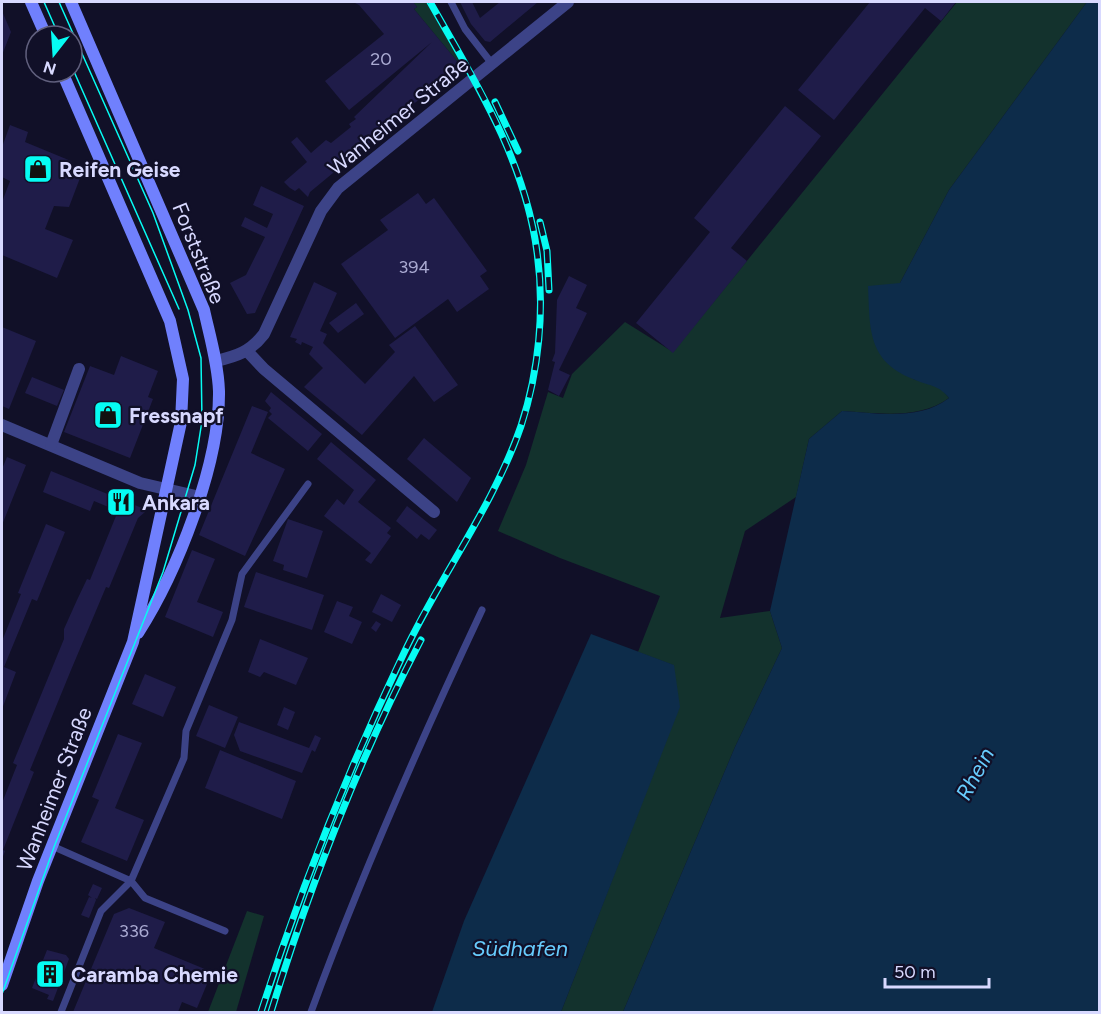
<svg xmlns="http://www.w3.org/2000/svg" width="1101" height="1014" font-family="Figtree,sans-serif">
<rect width="100%" height="100%" fill="#111028"/>
<g fill="#13322d">
<polygon points="413,2 426,2 462,63 461,66 414,9 417,7"/>
<path d="M957,2H1087L949,190L900,283L913,379L939,386L949,398C919,420 877,413 842,411L809,439L796,497L745,531L720,618L770,611L782,648L735,747L623,1012H561L679,707L673,665L638,652L660,596L560,558L498,531L526,465L548,392L563,398L572,374L625,322L673,352Z"/>
<polygon points="247,911 264,916 236,1012 208,1012"/>
</g>
<g fill="#0d2c4a">
<path d="M1087,2H1100L1099,1012H623L735,747L782,648L770,611L809,439L842,411C876,413 920,421 949,398C938,384 928,386 913,379C867,361 870,328 868,286L900,283L949,190Z"/>
<polygon points="591,634 674,665 680,707 561,1012 432,1012 464,921"/>
</g>
<g fill="#1f1c49">
<polygon points="353,2 413,2 417,7 414,9 461,66 371,138 373,140 310,192 308,197 299,188 295,191 290,188 284,182 307,162 291,142 297,137 311,153 326,140 331,143 351,127 349,124 356,119 354,117 432,42 349,110 325,81 384,34 359,5"/>
<polygon points="460,2 472,2 480,18 500,2 538,2 490,42 485,41 471,24"/>
<polygon points="870,2 956,2 941,21 925,8 834,120 798,90"/>
<polygon points="2,11 11,32 2,55"/>
<polygon points="785,106 821,136 731,248 747,261 673,353 636,323 710,232 694,218"/>
<polygon points="10,125 28,132 25,142 71,161 80,178 69,207 54,206 45,229 73,240 57,278 2,255 2,202 10,181 2,177 2,147"/>
<polygon points="261,186 304,206 255,313 247,314 230,283 246,275 265,237 241,226 245,217 267,228 273,214 253,205"/>
<polygon points="418,193 426,204 434,198 487,271 480,276 489,289 457,312 448,299 395,338 341,264 388,230 380,220"/>
<polygon points="569,276 587,285 576,308 587,313 559,370 570,375 559,396 548,390 555,362 552,361 555,353 557,300"/>
<polygon points="314,282 337,293 320,331 327,334 323,343 365,384 395,352 389,345 415,326 458,385 434,402 414,376 362,435 304,387 323,368 309,354 313,347 302,342 301,345 295,342 297,339 290,337"/>
<polygon points="356,303 364,314 338,333 329,323"/>
<polygon points="2,327 36,341 9,409 2,406"/>
<polygon points="121,356 158,371 148,397 153,399 130,458 64,432 90,366 114,375"/>
<polygon points="32,377 64,390 57,406 25,393"/>
<polygon points="271,392 322,434 308,451 268,418 272,414 269,411 271,408 265,401"/>
<polygon points="252,406 268,412 251,453 285,469 245,556 199,535"/>
<polygon points="424,438 471,478 457,502 407,459"/>
<polygon points="331,442 376,480 358,502 391,528 387,533 391,536 371,564 365,560 371,553 324,516 337,499 344,505 354,490 317,459"/>
<polygon points="7,457 26,465 2,525 2,469"/>
<polygon points="51,471 142,508 145,512 138,518 109,588 106,587 71,670 30,770 34,772 3,850 5,851 2,859 2,803 17,765 13,763 64,639 64,629 77,600 87,579 90,580 118,511 94,501 90,511 43,492"/>
<polygon points="407,506 437,530 429,540 421,534 417,539 396,521"/>
<polygon points="288,519 323,531 307,578 283,570 284,565 273,561"/>
<polygon points="46,524 65,532 37,601 32,599 4,667 16,672 2,709 2,641 21,594 18,593"/>
<polygon points="192,550 215,559 197,602 223,612 213,637 165,617"/>
<polygon points="256,572 324,595 312,630 244,607"/>
<polygon points="381,594 401,605 392,622 372,612"/>
<polygon points="337,601 353,607 349,616 362,622 352,644 324,632"/>
<polygon points="376,621 381,624 376,632 371,628"/>
<polygon points="260,639 308,658 296,685 264,672 260,677 248,672"/>
<polygon points="145,674 176,687 163,717 132,704"/>
<polygon points="209,705 238,717 225,748 196,736"/>
<polygon points="284,707 295,712 288,730 277,725"/>
<polygon points="239,722 309,748 315,735 321,738 315,752 312,750 302,773 240,751 234,735"/>
<polygon points="118,734 142,743 115,808 144,820 127,861 81,842 99,800 92,797"/>
<polygon points="220,750 296,781 282,819 205,788"/>
<polygon points="93,884 102,888 97,899 95,898 96,900 89,918 81,915 89,897 92,898 88,895"/>
<polygon points="129,908 165,922 154,948 212,972 197,1008 182,1002 178,1012 73,1012 114,914"/>
<polygon points="47,950 66,955 69,959 53,1001 47,999 49,995 32,988"/>
</g>
<g fill="none" stroke-linecap="round" stroke-linejoin="round">
<g stroke="#3c4387" stroke-width="7">
<polyline points="451,2 465,29 493,65"/>
<polyline points="52,846 131,881 184,758 186,731 232,620 242,574 308,484"/>
<polyline points="61,1012 101,911 131,881 145,898 225,931"/>
<path d="M311,1012C361,875 420,742 482,610"/>
</g>
<g stroke="#3c4387" stroke-width="12">
<polyline points="247,351 264,369 434,512"/>
<path d="M216,361C237,356 250,352 264,334L321,211L338,188L568,2"/>
<polyline points="2,425 140,483 200,497"/>
<polyline points="51,445 79,369"/>
</g>
<g stroke="#7080fd" stroke-width="12">
<polyline points="31,2 46,36"/>
<path d="M71,2L204,310C210,337 218,364 219,391C220,464 177,572 138,633"/>
<polyline points="2,985 38,881 133,642 181,422 183,379 170,321 62,72"/>
</g>
<g stroke="#06fcf3" stroke-width="1.5">
<polyline points="44,2 59,36"/>
<polyline points="72,67 179,309"/>
<polyline points="2,994 54,847 163,572 195,465 202,421 201,358 188,310 153,213 59,2"/>
</g>
<g stroke="#06fcf3" stroke-width="7">
<g id="rail">
<polyline points="495,102 518,151"/>
<polyline points="540,222 547,251 549,290"/>
<path d="M261,1012C300,890 347,772 403,655C439,578 493,507 521,426C539,371 545,309 537,252C525,160 475,81 430,2"/>
<path d="M271,1012C310,885 359,759 421,640"/>
</g>
</g>
<use href="#rail" stroke="#111028" stroke-width="4.5" stroke-dasharray="14" stroke-linecap="butt"/>
</g>
<defs>
<g id="shop-square" transform="scale(1.5)"><rect x="-9" y="-9" width="18" height="18" rx="4" fill="#06fcf3" stroke="#111028"/><path d="M-5-2.5h2.3a2.7 3.5 0 0 1 5.4 0H5L5.5 6h-11ZM-1.5-2.5h3a1.5 2.3 0 0 0-3 0Z" fill="#111"/></g>
<g id="restaurant-square" transform="scale(1.5)"><rect x="-9" y="-9" width="18" height="18" rx="4" fill="#06fcf3" stroke="#111028"/><path d="M-5-6h1v4h1v-4h1v4h1v-4h1v5L-1.5 .5V6h-2V.5L-5-1ZM5-6V6H3V1.5H1.5Q1.5-4 5-6Z" fill="#111"/></g>
<g id="building-square" transform="scale(1.5)"><rect x="-9" y="-9" width="18" height="18" rx="4" fill="#06fcf3" stroke="#111028"/><path d="M-4-6H4V6H1V3H-1V6H-4ZM-2.5-4.3h1.7v1.8h-1.7ZM.8-4.3h1.7v1.8H.8ZM-2.5-1h1.7V.8h-1.7ZM.8-1h1.7V.8H.8Z" fill="#111"/></g>
</defs>
<g fill-rule="evenodd">
<use href="#shop-square" x="38" y="169"/>
<use href="#shop-square" x="108" y="415"/>
<use href="#restaurant-square" x="121" y="502"/>
<use href="#building-square" x="50" y="974"/>
</g>
<g text-anchor="middle" dominant-baseline="central" stroke-width="4.5" stroke-linejoin="round" paint-order="stroke">
<g font-size="18" fill="#aaaad2">
<text x="381" y="59">20</text>
<text x="414" y="267">394</text>
<text x="134" y="931">336</text>
</g>
<g font-size="21" fill="#d8d9ff" stroke="#111028">
<text transform="translate(398 116) rotate(-39)">Wanheimer Straße</text>
<text transform="translate(199 253) rotate(68)">Forststraße</text>
<text transform="translate(54 789) rotate(-69)">Wanheimer Straße</text>
</g>
<g font-size="21" font-weight="bold" fill="#d8d9ff" stroke="#111028" text-anchor="start">
<text x="59" y="169">Reifen Geise</text>
<text x="129" y="415">Fressnapf</text>
<text x="142" y="502">Ankara</text>
<text x="71" y="974">Caramba Chemie</text>
</g>
<g font-size="22" font-style="italic" fill="#67ccfd" stroke="#111028">
<text transform="translate(975 774) rotate(-62)">Rhein</text>
<text x="520" y="948">Südhafen</text>
</g>
</g>
<rect width="1101" height="1014" fill="none" stroke="#d8d9ff" stroke-width="6"/>
<g transform="translate(54 54) rotate(197)"><circle r="28" fill="#111028" stroke="#61607e" stroke-width="1.5"/>
<path d="M0-4.5L10 22L0 15L-10 22Z" fill="#06fcf3"/>
<text y="-9" font-size="16" font-weight="bold" text-anchor="middle" fill="#d8d9ff">N</text>
</g>
<path d="M885 978v9h104v-9" fill="none" stroke="#d8d9ff" stroke-width="3"/>
<text x="894" y="978" font-size="18" fill="#d8d9ff" stroke="#111028" stroke-width="4.5" paint-order="stroke">50 m</text>
</svg>
